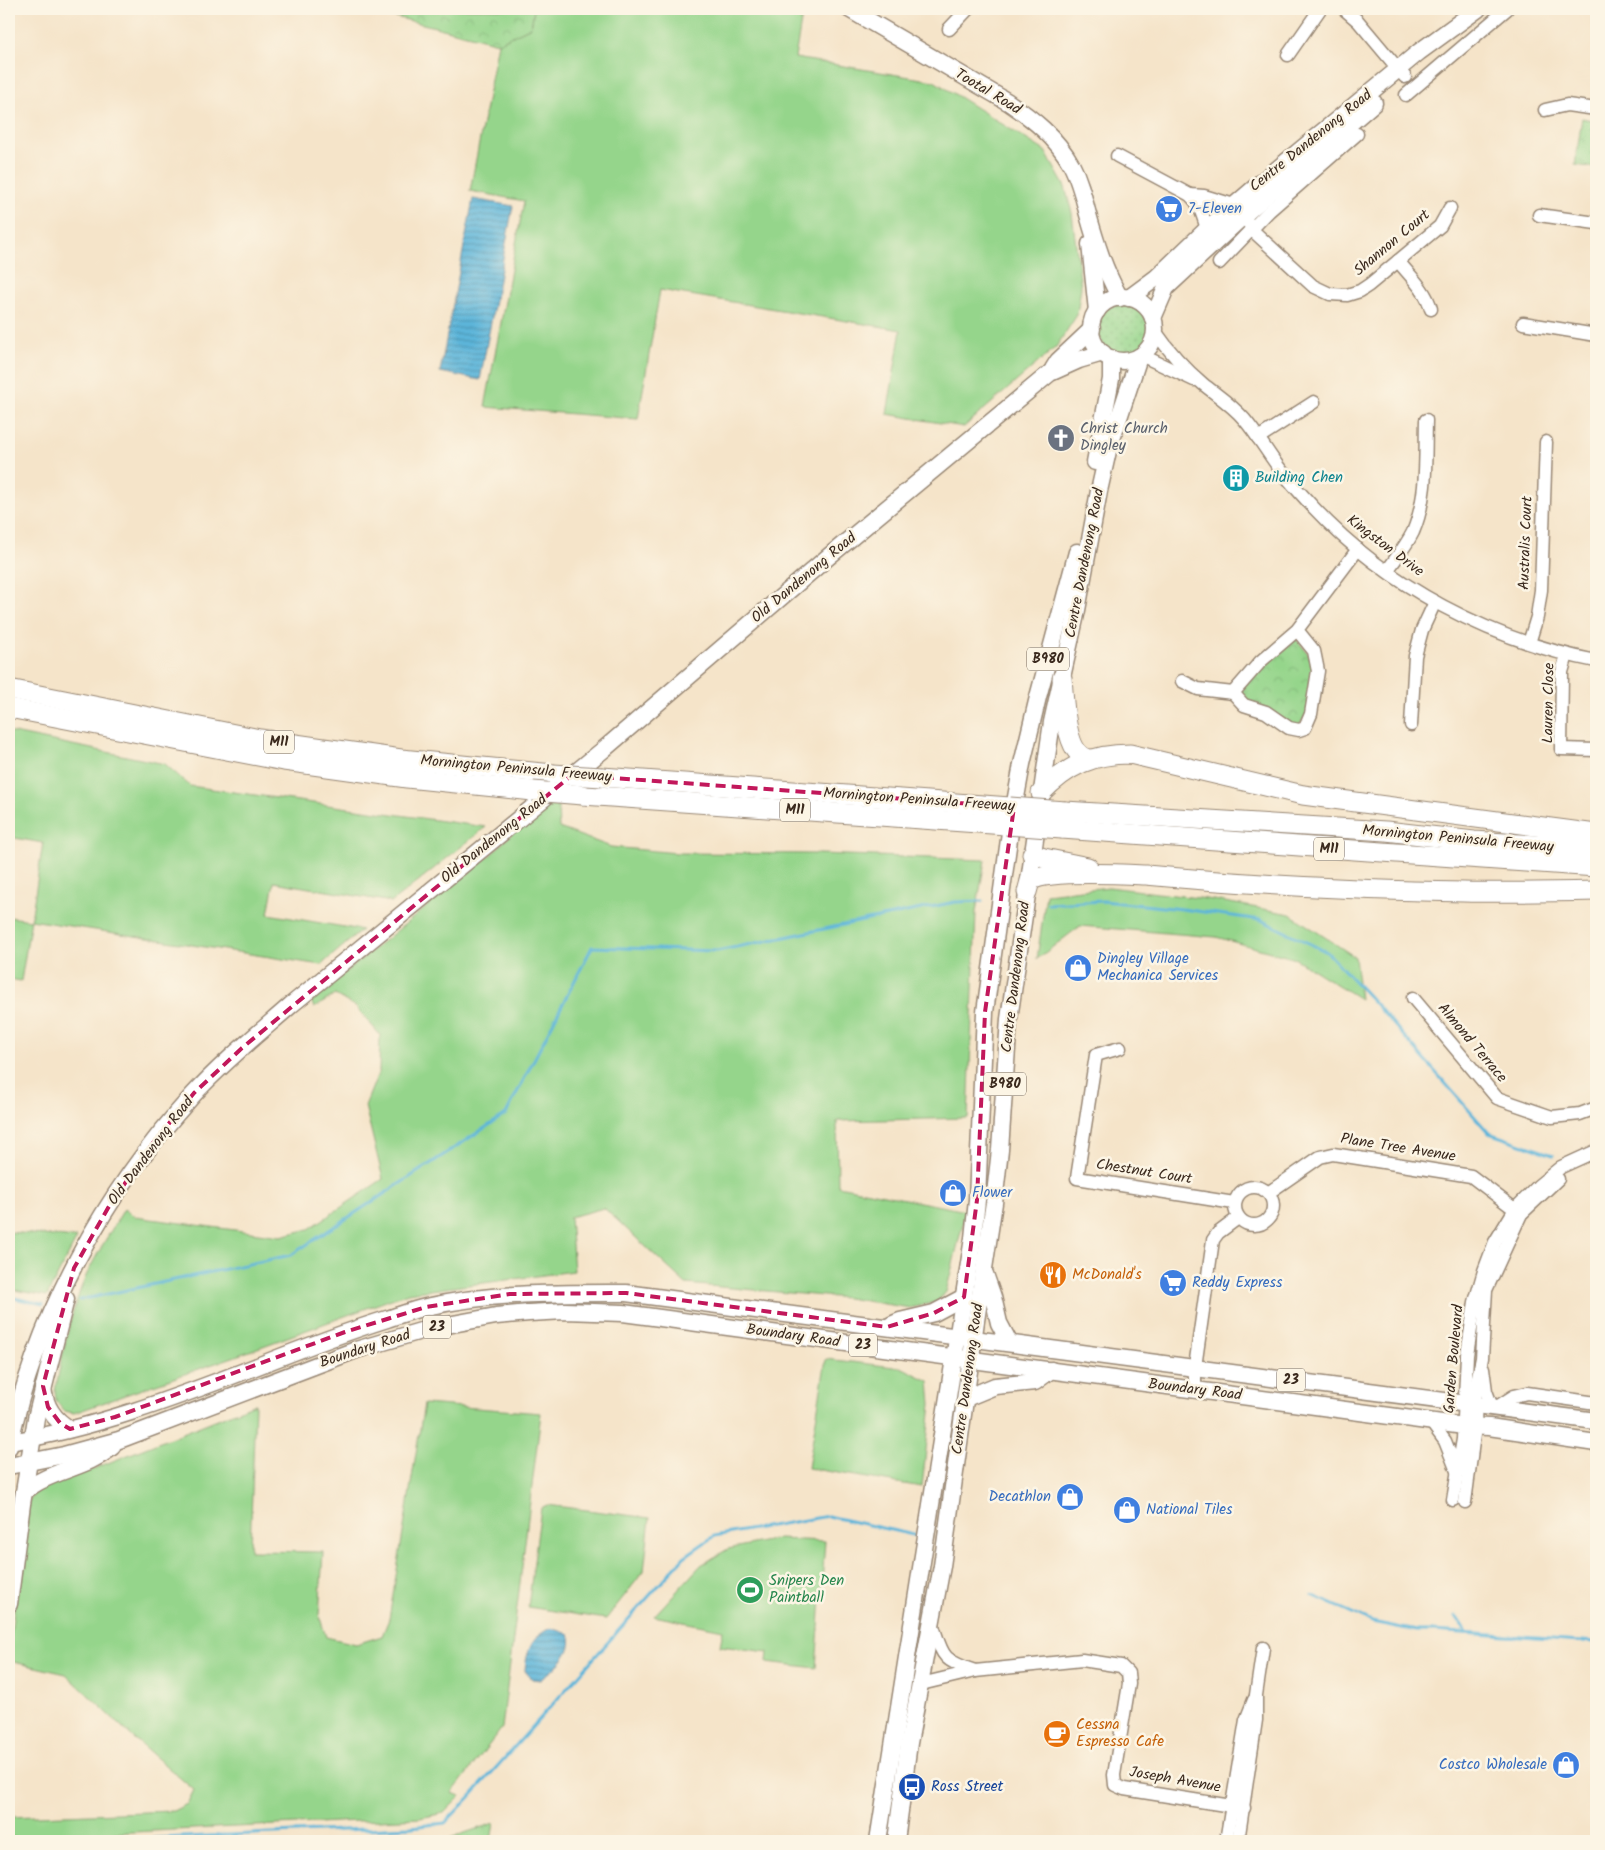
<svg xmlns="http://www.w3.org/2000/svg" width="1605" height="1850" font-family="Kalam,sans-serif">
<defs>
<pattern id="park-crowns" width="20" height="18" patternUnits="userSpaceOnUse" patternTransform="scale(1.25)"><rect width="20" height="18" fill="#95d58b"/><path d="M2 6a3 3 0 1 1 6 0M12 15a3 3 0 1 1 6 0" fill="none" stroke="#81b778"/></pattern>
<pattern id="garden-dots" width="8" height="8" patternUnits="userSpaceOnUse" patternTransform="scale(1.25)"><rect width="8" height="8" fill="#95d58b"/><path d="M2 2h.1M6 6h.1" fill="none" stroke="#81b778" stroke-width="1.8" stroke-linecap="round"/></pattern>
<pattern id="water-rules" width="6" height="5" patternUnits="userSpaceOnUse" patternTransform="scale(1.25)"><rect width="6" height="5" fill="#5cb5da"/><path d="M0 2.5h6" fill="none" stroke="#4d93b0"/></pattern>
</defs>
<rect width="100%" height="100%" fill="#fcf5e5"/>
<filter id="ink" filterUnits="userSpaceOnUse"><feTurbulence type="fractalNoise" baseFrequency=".02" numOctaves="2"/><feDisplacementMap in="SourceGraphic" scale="10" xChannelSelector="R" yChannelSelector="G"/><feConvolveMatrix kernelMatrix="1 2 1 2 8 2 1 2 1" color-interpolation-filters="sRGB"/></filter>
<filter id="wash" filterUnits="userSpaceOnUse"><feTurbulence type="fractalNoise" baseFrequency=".0096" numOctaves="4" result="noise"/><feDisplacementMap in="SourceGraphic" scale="20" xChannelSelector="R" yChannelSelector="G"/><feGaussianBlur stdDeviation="1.12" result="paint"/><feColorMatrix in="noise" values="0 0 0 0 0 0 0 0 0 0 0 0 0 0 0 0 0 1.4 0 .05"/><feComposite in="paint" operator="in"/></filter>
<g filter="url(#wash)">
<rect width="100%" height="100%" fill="#f5e4c9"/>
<g fill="#95d58b" stroke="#688054">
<polygon points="534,9 803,9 795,58 934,81 1045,151 1065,187 1072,213 1081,287 1077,315 1056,347 964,427 887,414 901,330 660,290 638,419 485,407 524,201 470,191 498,43 531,27"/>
<polygon points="9,732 165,764 190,786 486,827 392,902 274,882 268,914 362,930 321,965 31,920 21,981 9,979 9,917 31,920 43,843 9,837"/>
<path d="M543,804L558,806L559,828L611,847L677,853L820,854L985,860L976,912L968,1118L837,1121L838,1186L966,1211L946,1292L937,1302L910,1308L847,1298L686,1284L604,1208L570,1217L574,1271L408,1293L233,1357L74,1413L64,1411L56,1401L55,1391C63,1353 70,1312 86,1276C97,1253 111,1231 124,1209L135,1217L281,1236L309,1229L383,1179L365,1106L379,1071L380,1035L356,1007L335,995L314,1008L311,1000L487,858Z"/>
<polygon points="1109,887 1214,900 1290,914 1355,957 1360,999 1296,959 1216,937 1080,926 1037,959 1046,894"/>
<polygon points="9,1232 77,1238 47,1296 9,1289"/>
<polygon points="826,1359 903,1368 929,1381 931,1404 922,1487 808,1468"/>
<polygon points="255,1404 250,1551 323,1552 319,1615 326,1637 356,1644 382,1636 389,1619 424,1404 541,1413 502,1728 452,1793 461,1796 444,1813 420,1818 9,1838 9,1817 173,1811 187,1804 194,1790 136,1740 66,1674 9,1661 9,1648 29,1500 40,1487 88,1471"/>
<polygon points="547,1505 650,1518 644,1571 606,1619 528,1607 541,1508"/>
<polygon points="777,1539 825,1541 816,1668 767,1662 768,1652 720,1646 723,1630 654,1616 701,1565 728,1549"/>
</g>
<g fill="url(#park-crowns)" stroke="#688054">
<polygon points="364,9 534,9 531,27 498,43"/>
<polygon points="1582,118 1596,121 1596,168 1575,165"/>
<polygon points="1297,640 1315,662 1308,712 1298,727 1248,703 1241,694 1241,690 1263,663 1292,641"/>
<polygon points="494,1823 491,1841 379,1841 447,1839"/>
</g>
<circle fill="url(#garden-dots)" stroke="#688054" cx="1124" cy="329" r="26"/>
<g fill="url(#water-rules)" stroke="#4c707c">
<polygon points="473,199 513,206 480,380 440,372"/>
<path d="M551,1628L569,1634C577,1652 553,1670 540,1680L532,1679L525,1671C526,1651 532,1636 551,1628Z"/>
</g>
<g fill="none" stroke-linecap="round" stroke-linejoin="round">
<g stroke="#5cb5da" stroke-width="3">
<polyline points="1048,904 1103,901 1182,909 1261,920 1327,952 1373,1001 1489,1133 1553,1155"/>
<polyline points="9,1297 43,1304"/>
<polyline points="80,1300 291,1255 506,1114 592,947 717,951 955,902 982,901"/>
<polyline points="1312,1595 1372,1622 1417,1631 1433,1631 1596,1642"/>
<polyline points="1456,1616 1467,1633"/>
<polyline points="96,1841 411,1827 445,1823 470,1797 684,1557 714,1536 828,1516 918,1536"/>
</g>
</g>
</g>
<g filter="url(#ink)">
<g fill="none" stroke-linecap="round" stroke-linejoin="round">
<g stroke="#988774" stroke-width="15">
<g id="minor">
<polyline points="1344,9 1358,21 1405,77"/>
<polyline points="949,29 968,9"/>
<polyline points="1288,55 1320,9"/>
<polyline points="1406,95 1507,9"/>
<polyline points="1545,110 1567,105 1596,109"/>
<path d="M1117,156L1190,195C1200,204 1203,216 1207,229"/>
<polyline points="1190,195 1204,196 1234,205"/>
<polyline points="1539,215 1596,223"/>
<path d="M1234,219C1242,219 1250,220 1251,229L1313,286L1330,294L1347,295L1360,291L1369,285L1398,261L1440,226L1450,208"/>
<path d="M1398,261C1410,276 1426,290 1431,309"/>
<polyline points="1219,263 1269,211 1357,134"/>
<polyline points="1523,323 1596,335"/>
<path d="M1155,331C1168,350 1185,369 1203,384C1218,396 1232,405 1244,419C1256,433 1266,450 1277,465C1288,480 1301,494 1314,508C1388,587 1490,640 1596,661"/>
<polyline points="1141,355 1194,380"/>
<polyline points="1258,438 1314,402"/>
<path d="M1387,571C1396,558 1406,546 1413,532C1428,497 1425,457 1426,420"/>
<polyline points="1297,630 1314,651 1318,671 1311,714 1305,728 1299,730 1289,728 1266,712 1244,705 1233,693 1261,661 1297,630 1358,549"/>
<polyline points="1529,643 1537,617 1541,590 1546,442"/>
<polyline points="1567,655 1562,672 1561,749 1596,750"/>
<polyline points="1182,681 1198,689 1233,693"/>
<polyline points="1411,725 1415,656 1422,630 1435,602"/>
<polyline points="1413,998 1497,1098 1552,1117 1580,1114 1596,1108"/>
<polyline points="1120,1048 1096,1055 1077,1178 1234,1203"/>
<circle cx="1254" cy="1206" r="19"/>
<polyline points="1268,1193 1320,1157 1333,1154 1471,1176 1521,1214"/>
<polyline points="1483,1368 1486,1391 1492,1407"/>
<polyline points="1195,1389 1195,1367 1213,1240 1218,1233 1238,1218"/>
<polyline points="1497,1407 1514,1396 1527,1393 1596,1403"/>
<polyline points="1431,1422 1445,1441 1457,1471"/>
<polyline points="1453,1500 1463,1439 1467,1355 1475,1302 1484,1271 1495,1242 1515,1209 1538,1186 1561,1167 1596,1151"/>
<polyline points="1465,1502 1475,1427 1476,1386 1482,1358 1486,1290 1521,1214 1558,1179"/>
<path d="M932,1623C943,1655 940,1660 975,1671"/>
<polyline points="921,1684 975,1671 1082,1660 1121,1666 1128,1673 1129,1684 1114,1775 1115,1785 1124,1789 1244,1808"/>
<polyline points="1226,1841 1246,1720 1254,1700"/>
<polyline points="1238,1841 1256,1720 1256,1695 1263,1648"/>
</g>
</g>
<g stroke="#988774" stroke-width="19">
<g id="major">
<path d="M849,9L1008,102C1033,119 1056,137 1071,164C1079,179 1083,195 1087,211C1096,243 1104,269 1120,298"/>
<polyline points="1090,244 1097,311"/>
<circle cx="1123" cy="329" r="32"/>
<polyline points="1129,298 1156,278 1207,229 1258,185 1419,52 1478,9"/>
<polyline points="1153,318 1166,288 1253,207 1374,103"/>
<polyline points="1053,369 1058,361 1092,329"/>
<polyline points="1095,462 1111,379 1111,358"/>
<polyline points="985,1274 993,1297 999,1323 1009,1342"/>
<polyline points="891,1325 900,1321 934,1313 964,1297"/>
<path d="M43,1388C45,1406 54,1420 70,1429"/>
<polyline points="966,1398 995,1386 1035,1382 1051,1370"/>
<path d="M9,1442C93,1429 175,1398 255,1367C298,1350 342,1333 387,1319C400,1315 413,1310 426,1307C492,1292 559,1293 626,1293L1596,1421"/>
<path d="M9,1447C36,1316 104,1193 193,1095C223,1062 258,1034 291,1005L603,750L828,557L1050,373L1079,360L1103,353"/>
<polyline points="9,1466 64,1455 119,1440 356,1350 431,1328 496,1316 529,1313 565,1311 623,1313 1464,1426 1489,1427 1596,1443"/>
<path d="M24,1492C49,1470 86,1469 112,1447"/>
<polyline points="9,1604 22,1504 36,1418 66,1299"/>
<polyline points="878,1841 973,1238 977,1200 985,1012 1011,825 1022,764 1038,697 1077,552"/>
<polyline points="896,1841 909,1743 942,1566 976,1321 994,1203 1000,1150 1009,1019 1052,722 1077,610 1099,491 1108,451 1139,357"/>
</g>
</g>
<g stroke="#988774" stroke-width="21">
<g id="highway">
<path d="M1062,678C1064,697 1064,759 1091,759"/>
<polyline points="9,689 260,739 401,759 553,774"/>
<polyline points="9,708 284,761 407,778 533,791"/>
<polyline points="602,777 1010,807"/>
<path d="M1041,793C1067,766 1092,754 1130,754L1303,795L1596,834"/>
<polyline points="583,795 1006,825"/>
<polyline points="1065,811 1386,831 1474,841 1596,849"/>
<path d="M1062,829C1240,843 1418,854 1596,867"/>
<polyline points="1032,854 1044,858 1088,867"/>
<path d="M1027,892L1030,881C1046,870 1124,874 1146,875C1252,885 1358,890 1464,892C1508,893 1552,892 1596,891"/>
</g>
</g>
<use href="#minor" stroke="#fff" stroke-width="12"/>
<use href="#major" stroke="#fff" stroke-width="16"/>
<use href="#highway" stroke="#fff" stroke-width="19"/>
<g stroke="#988774" stroke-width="21" stroke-linecap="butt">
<g id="highway-bridge">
<polyline points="553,774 602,777"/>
<polyline points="533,791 583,795"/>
<polyline points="1010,807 1065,811"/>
<polyline points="1006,825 1062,829"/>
</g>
</g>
<use href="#highway-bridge" stroke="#fff" stroke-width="19"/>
</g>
</g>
<path fill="none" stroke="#c2185b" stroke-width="4" stroke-dasharray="10 6" stroke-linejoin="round" d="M572,775L1014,807L985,1012L977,1200L964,1297L934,1313L887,1327L626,1293L510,1294L426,1307L345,1332L115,1417L70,1429L60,1423L48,1407L43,1386L74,1268L108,1208L152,1144L194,1093L242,1048Z"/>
<defs>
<g id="supermarket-disc" transform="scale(1.4375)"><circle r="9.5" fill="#3f7fe0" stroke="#fcf5e5"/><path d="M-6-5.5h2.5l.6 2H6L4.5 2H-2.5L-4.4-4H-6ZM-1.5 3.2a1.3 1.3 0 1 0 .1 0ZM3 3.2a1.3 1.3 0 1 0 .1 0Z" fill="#fff"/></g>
<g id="church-disc" transform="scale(1.4375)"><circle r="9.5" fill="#6b7280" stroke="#fcf5e5"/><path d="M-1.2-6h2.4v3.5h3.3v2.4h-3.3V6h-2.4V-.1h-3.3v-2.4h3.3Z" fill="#fff"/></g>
<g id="building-disc" transform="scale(1.4375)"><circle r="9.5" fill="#0f9aa8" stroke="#fcf5e5"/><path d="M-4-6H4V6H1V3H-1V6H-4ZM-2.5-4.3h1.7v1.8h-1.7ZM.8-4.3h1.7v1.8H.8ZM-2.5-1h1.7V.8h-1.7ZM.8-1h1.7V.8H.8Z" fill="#fff"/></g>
<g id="shop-disc" transform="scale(1.4375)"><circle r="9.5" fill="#3f7fe0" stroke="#fcf5e5"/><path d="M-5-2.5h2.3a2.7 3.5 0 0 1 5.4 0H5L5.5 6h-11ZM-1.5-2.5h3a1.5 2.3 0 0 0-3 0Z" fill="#fff"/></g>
<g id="restaurant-disc" transform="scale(1.4375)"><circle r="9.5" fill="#e8710a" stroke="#fcf5e5"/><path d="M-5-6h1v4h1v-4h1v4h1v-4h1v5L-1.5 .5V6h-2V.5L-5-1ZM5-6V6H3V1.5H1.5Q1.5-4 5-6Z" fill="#fff"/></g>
<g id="stadium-disc" transform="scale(1.4375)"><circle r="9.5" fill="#2e9e5b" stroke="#fcf5e5"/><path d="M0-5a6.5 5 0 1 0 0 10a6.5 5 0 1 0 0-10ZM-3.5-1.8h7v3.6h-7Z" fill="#fff"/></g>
<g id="cafe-disc" transform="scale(1.4375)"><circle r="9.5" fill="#e8710a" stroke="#fcf5e5"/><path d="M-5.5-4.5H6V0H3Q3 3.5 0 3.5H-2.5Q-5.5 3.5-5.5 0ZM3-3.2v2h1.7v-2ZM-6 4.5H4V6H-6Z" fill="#fff"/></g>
<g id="bus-disc" transform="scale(1.4375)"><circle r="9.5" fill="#1a4fb4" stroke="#fcf5e5"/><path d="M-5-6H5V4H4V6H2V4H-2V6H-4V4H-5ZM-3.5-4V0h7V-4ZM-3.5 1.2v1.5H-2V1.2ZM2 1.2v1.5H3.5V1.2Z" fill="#fff"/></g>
</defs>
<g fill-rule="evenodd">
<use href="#supermarket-disc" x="1169" y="209"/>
<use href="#church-disc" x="1061" y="438"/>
<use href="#building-disc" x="1236" y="478"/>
<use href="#shop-disc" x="1078" y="968"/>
<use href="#shop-disc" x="953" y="1193"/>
<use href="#restaurant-disc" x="1053" y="1275"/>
<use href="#supermarket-disc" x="1173" y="1283"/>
<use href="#shop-disc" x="1070" y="1497"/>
<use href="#shop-disc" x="1127" y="1510"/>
<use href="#stadium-disc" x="750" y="1590"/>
<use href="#cafe-disc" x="1057" y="1734"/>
<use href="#shop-disc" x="1566" y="1765"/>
<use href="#bus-disc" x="912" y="1787"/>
</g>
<g text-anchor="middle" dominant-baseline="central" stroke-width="5" stroke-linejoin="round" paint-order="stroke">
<g fill="#fcf5e5" stroke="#75675a" stroke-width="1">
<rect x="1027" y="647.5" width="42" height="23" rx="4"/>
<rect x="264" y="730.5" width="30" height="23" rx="4"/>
<rect x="780" y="798.5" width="30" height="23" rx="4"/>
<rect x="1314" y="837.5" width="30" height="23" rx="4"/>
<rect x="984" y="1072.5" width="42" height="23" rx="4"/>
<rect x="423" y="1315.5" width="28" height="23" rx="4"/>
<rect x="849" y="1333.5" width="28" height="23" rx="4"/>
<rect x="1277" y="1368.5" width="28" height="23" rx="4"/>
</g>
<g font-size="14" font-weight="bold" fill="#3b2a1e">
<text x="1048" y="659">B980</text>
<text x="279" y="742">M11</text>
<text x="795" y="810">M11</text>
<text x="1329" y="849">M11</text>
<text x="1005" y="1084">B980</text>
<text x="437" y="1327">23</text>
<text x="863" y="1345">23</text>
<text x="1291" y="1380">23</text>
</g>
<g font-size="15" fill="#3b2a1e" stroke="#fcf5e5">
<text transform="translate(988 92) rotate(31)">Tootal Road</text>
<text transform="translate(1311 141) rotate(-39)">Centre Dandenong Road</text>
<text transform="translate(1392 243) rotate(-40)">Shannon Court</text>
<text transform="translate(1526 543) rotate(-88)">Australis Court</text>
<text transform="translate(1385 546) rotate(37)">Kingston Drive</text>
<text transform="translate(1085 563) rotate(-79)">Centre Dandenong Road</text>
<text transform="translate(804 578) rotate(-40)">Old Dandenong Road</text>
<text transform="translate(1549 703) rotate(-89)">Lauren Close</text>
<text transform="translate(516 769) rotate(5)">Mornington Peninsula Freeway</text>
<text transform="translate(919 800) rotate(4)">Mornington Peninsula Freeway</text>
<text transform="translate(494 839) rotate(-39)">Old Dandenong Road</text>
<text transform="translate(1458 839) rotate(5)">Mornington Peninsula Freeway</text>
<text transform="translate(1016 977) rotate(-83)">Centre Dandenong Road</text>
<text transform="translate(1472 1043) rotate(50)">Almond Terrace</text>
<text transform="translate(1398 1148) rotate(9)">Plane Tree Avenue</text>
<text transform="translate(151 1151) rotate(-53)">Old Dandenong Road</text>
<text transform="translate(1144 1172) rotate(9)">Chestnut Court</text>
<text transform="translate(793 1336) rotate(8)">Boundary Road</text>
<text transform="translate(365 1349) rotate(-18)">Boundary Road</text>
<text transform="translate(1454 1359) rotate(-85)">Garden Boulevard</text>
<text transform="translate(968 1379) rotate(-82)">Centre Dandenong Road</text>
<text transform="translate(1195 1390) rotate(7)">Boundary Road</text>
<text transform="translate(1175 1780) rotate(10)">Joseph Avenue</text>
</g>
<g font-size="15" fill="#366cbe" stroke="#fcf5e5" text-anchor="start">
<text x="1188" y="209">7-Eleven</text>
<text x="1097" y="959">Dingley Village<tspan x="1097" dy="17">Mechanica Services</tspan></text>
<text x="972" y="1193">Flower</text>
<text x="1192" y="1283">Reddy Express</text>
<text x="1051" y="1497" text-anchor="end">Decathlon</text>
<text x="1146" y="1510">National Tiles</text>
<text x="1547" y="1765" text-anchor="end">Costco Wholesale</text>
</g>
<g font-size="15" fill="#5b616d" stroke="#fcf5e5" text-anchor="start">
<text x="1080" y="429">Christ Church<tspan x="1080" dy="17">Dingley</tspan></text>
</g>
<g font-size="15" fill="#0d838f" stroke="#fcf5e5" text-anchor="start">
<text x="1255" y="478">Building Chen</text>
</g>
<g font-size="15" fill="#c56008" stroke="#fcf5e5" text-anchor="start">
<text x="1072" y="1275">McDonald's</text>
<text x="1076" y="1725">Cessna<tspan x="1076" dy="17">Espresso Cafe</tspan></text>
</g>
<g font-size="15" fill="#27864d" stroke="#fcf5e5" text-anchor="start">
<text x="769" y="1581">Snipers Den<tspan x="769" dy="17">Paintball</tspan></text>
</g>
<g font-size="15" fill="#164399" stroke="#fcf5e5" text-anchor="start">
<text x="931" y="1787">Ross Street</text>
</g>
</g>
<rect width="1605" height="1850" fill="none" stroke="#fcf5e5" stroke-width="30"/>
</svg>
